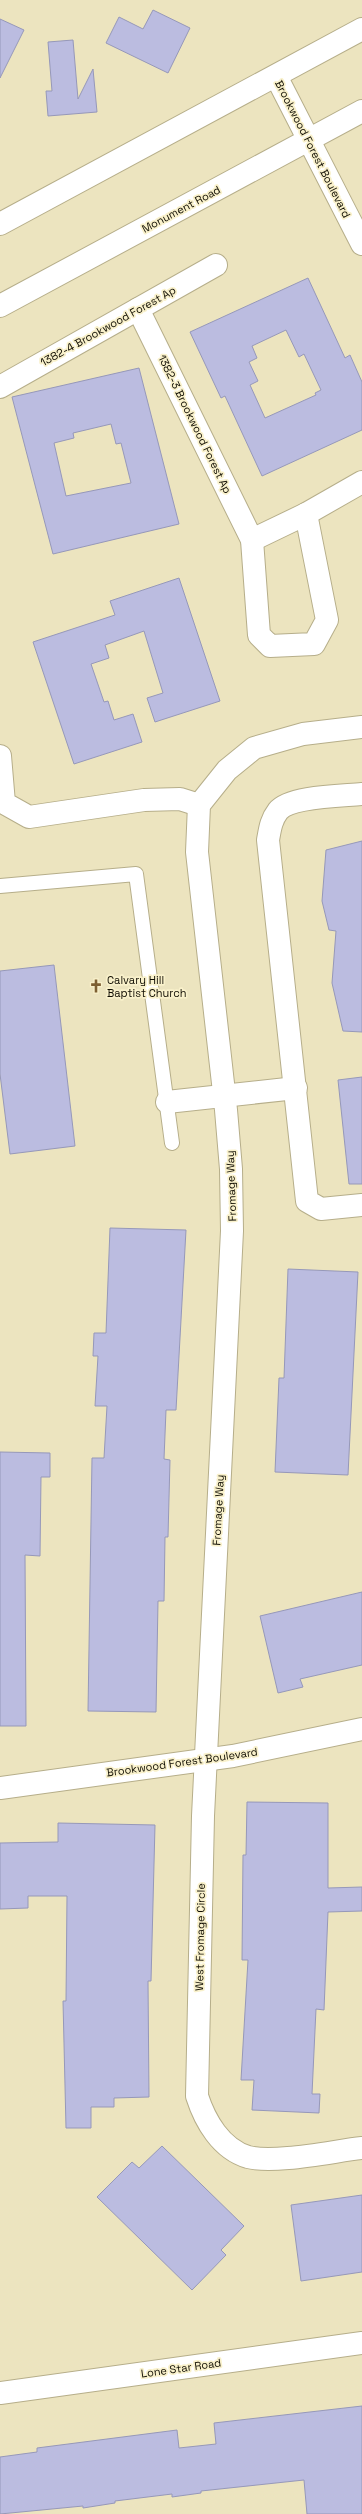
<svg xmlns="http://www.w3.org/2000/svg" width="362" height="2514" font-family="'Space Grotesk',sans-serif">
<rect width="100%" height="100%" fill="#ece4bf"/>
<g fill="#bbbce0" stroke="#9698b9" fill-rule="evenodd">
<polygon points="153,10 190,28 168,73 106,43 119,17 143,29"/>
<polygon points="0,19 24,30 0,78"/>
<polygon points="73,40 78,99 93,69 97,112 48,116 46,91 52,91 48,42"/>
<path d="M308,278L345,358L350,355L362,382V430L262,476L225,396L221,398L190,332ZM286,330L299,357L304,354L321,390L315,393L316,395L265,418L250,385L258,381L249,362L257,358L252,346Z"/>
<path d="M139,368L179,524L53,554L12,397ZM111,424L116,444L121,443L131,483L66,496L54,443L74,438L73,433Z"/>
<polygon points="179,578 220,701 155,722 147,698 163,693 144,631 105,645 109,658 91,664 104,702 108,701 114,720 133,714 142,742 74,764 33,642 115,615 110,601"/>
<polygon points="362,841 362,1032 343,1031 332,983 336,931 329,930 322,901 326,850"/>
<polygon points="54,965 75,1146 10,1154 0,1074 0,971"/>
<polygon points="362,1077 362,1184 349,1184 338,1080"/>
<polygon points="110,1228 186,1230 176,1410 166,1410 164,1459 170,1460 168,1537 165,1537 164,1601 158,1601 156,1712 88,1711 92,1458 104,1458 107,1406 95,1406 98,1356 93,1356 94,1333 106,1333"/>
<polygon points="288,1269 358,1272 348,1475 275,1472 279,1378 284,1378"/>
<polygon points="0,1452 50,1453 50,1477 41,1477 40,1556 25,1555 26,1726 0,1726"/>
<polygon points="362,1592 362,1665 300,1679 303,1687 278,1693 260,1616"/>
<polygon points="247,1802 328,1803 328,1888 362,1887 362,1911 328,1912 324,2010 316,2009 312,2094 320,2094 319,2113 252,2110 254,2080 241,2080 248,1960 242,1960 243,1855 246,1855"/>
<polygon points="58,1823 155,1825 151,1981 148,1981 149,2097 114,2098 114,2107 91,2107 91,2128 66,2128 63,2001 66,2001 67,1896 28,1896 28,1908 0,1909 0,1843 58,1842"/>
<polygon points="162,2146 244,2226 221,2250 226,2255 192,2290 97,2197 132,2162 139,2168"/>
<polygon points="362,2195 362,2272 301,2281 291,2205"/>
<polygon points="362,2406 362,2514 307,2514 304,2480 201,2491 201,2493 172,2497 172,2494 115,2501 115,2503 83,2508 83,2506 0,2514 0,2457 37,2452 37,2448 177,2430 179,2448 216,2444 214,2423"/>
</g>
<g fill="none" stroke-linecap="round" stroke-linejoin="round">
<g stroke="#b6ae8a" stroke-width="16">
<polyline id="service" points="0,886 136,874 172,1143"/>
</g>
<g stroke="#b6ae8a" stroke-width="24">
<g id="minor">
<polyline points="276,76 362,244"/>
<polyline points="138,309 252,540 259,635 270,646 314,644 327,620 306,514"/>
<polyline points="0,387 216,265"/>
<polyline points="252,540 306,514 362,482"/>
<path d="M362,727L303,734L254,748L227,770L199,805L197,852L226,1110L231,1169L232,1231L203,1816L197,2096C205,2121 221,2149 248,2157C275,2164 334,2151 362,2148"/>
<polyline points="0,756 4,803 29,817 144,800 180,799 199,805"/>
<path d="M362,794C342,796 290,796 278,811C271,820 270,829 268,840L307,1201L321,1209L362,1205"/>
<polyline points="167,1102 296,1088"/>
<polyline points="0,1788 233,1756 362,1729"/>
</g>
</g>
<g stroke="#b6ae8a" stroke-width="24">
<polyline id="tertiary" points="0,2393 362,2343"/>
</g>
<g stroke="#b6ae8a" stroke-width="24">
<g id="secondary">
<polyline points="0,224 362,29"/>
<polyline points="0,306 362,111"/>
</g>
</g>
<use href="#service" stroke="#fff" stroke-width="14"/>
<use href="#minor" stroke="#fff" stroke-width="22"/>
<use href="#tertiary" stroke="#fff" stroke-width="22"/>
<use href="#secondary" stroke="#fff" stroke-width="22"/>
</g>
<defs>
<g id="church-bare" transform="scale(1.08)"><path d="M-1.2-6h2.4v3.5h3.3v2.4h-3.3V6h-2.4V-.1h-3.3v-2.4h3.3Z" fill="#7d6033" stroke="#f9f1cb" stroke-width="2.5" paint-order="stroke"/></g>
</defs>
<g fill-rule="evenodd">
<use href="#church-bare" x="96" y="986"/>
</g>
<g text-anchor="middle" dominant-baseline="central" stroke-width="3.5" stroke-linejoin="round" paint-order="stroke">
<g font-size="11" fill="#100d02" stroke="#f9f1cb">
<text transform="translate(313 149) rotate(63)">Brookwood Forest Boulevard</text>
<text transform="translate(181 209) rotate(-28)">Monument Road</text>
<text transform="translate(108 326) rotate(-29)">1382-4 Brookwood Forest Ap</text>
<text transform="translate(195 424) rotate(64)">1382-3 Brookwood Forest Ap</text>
<text transform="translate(231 1186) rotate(-92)">Fromage Way</text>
<text transform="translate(218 1510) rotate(-87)">Fromage Way</text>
<text transform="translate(182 1762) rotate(-8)">Brookwood Forest Boulevard</text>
<text transform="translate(200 1937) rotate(-89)">West Fromage Circle</text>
<text transform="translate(181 2368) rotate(-8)">Lone Star Road</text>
</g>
<g font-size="11" fill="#100d02" stroke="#f9f1cb" text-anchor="start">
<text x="107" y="980">Calvary Hill<tspan x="107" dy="13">Baptist Church</tspan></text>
</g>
</g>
</svg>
